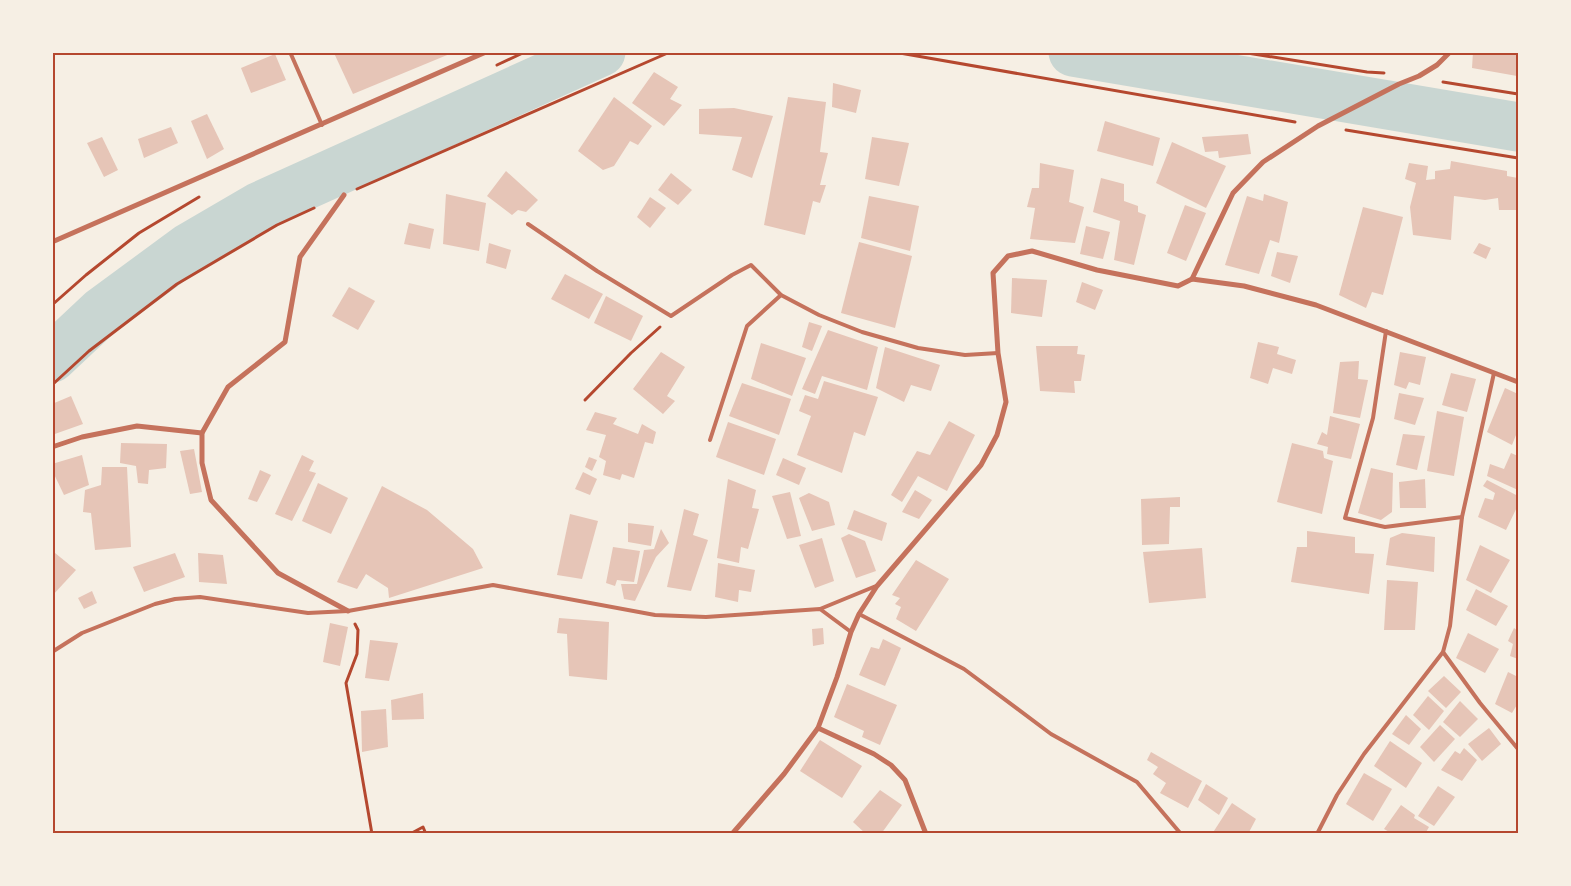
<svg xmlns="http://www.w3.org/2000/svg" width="1571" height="886" font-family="'DejaVu Sans',sans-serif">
<rect width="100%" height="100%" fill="#f6efe4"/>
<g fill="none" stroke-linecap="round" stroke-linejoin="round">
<g stroke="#c9d6d2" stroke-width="49">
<polyline points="1073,52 1518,127"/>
<polyline points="52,358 101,312 188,248 260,206 601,52"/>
</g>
</g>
<g fill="#e6c5b7">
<polygon points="1473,52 1518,52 1518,68 1517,76 1472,68"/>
<polygon points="334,53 452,53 353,94"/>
<polygon points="275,54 286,80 251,93 241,68"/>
<polygon points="654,72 678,87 670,99 682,105 664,126 632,103"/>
<polygon points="833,83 861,90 856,113 832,107"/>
<polygon points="614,97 652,126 638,145 630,141 614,166 603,170 578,151"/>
<polygon points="788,97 826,102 820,152 828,153 820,185 826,185 820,203 813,201 805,235 764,225"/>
<polygon points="734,108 773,116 752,178 732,170 742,137 699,134 699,109"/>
<polygon points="207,114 224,149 207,159 191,121"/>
<polygon points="1105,121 1160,138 1153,166 1097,151"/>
<polygon points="171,127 178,143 144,158 138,139"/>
<polygon points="1248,134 1251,154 1219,158 1218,151 1205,152 1202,137"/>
<polygon points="102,137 118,170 104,177 87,143"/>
<polygon points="872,137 909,143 899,186 865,179"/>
<polygon points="1172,142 1226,166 1206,208 1156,183"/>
<polygon points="1451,161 1507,171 1507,176 1518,178 1518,210 1499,210 1498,198 1485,200 1454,196 1451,240 1413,235 1410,207 1416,183 1405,179 1409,163 1428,166 1426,180 1435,179 1435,171 1450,169"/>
<polygon points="1040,163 1074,170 1069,202 1084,207 1075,243 1030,239 1035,208 1027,207 1032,188 1039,188"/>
<polygon points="506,171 538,200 526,212 518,210 512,215 487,196"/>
<polygon points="671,173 692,190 678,205 658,190"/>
<polygon points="1101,178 1124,184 1124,201 1138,206 1138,212 1146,215 1134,265 1114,260 1120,221 1093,212"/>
<polygon points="446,194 486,203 479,251 443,244"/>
<polygon points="1264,194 1288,202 1279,243 1270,240 1259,274 1225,265 1247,196 1263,201"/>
<polygon points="869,196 919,206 910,251 861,238"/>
<polygon points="650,197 666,208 650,228 637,217"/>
<polygon points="1185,205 1206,213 1186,261 1167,253"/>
<polygon points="1363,207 1403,217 1383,295 1372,292 1366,308 1339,295"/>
<polygon points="409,223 434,229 430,249 404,244"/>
<polygon points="1086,226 1110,232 1103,259 1080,254"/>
<polygon points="859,242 912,256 895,328 841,313"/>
<polygon points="489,243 511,250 506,269 486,263"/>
<polygon points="1479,243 1491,248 1486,259 1473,253"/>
<polygon points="1277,252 1298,256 1290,283 1271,276"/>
<polygon points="565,274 603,294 589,319 551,299"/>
<polygon points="1012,278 1047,280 1042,317 1011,313"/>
<polygon points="1082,282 1103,290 1095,310 1076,302"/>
<polygon points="349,287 375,301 358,330 332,316"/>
<polygon points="606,296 643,316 631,341 594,323"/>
<polygon points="809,322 822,326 812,351 802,347"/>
<polygon points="828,330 878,347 867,390 822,376 815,394 802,389"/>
<polygon points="1258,342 1279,347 1277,354 1296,360 1292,374 1273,368 1268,384 1250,378"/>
<polygon points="761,343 806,358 792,396 751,379"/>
<polygon points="1036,346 1078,346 1077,354 1085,355 1081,381 1074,381 1075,393 1040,391"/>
<polygon points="885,347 940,365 931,391 911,385 904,402 876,388"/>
<polygon points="661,352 685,367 667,396 675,401 663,414 633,389"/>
<polygon points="1400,352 1426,357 1420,385 1409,382 1406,389 1394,385"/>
<polygon points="1359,361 1358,379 1368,380 1360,418 1333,413 1340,362"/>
<polygon points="1451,373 1476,379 1467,412 1442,405"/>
<polygon points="824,381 878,397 865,436 854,432 842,473 797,455 811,416 799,411 805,395 818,399"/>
<polygon points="742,383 791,399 779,435 729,416"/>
<polygon points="1505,388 1518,394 1518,430 1512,445 1487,432"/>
<polygon points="1399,393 1424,398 1415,425 1394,419"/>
<polygon points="71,396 83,424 52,435 52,404"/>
<polygon points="1437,411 1464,417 1454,476 1427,471"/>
<polygon points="595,412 617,418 613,424 638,434 642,424 656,432 653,444 645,442 634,478 622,474 620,480 603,475 606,461 599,457 606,435 586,430"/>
<polygon points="1330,416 1360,424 1351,459 1327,454 1328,447 1317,444 1322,432 1327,435"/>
<polygon points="949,421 975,435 947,491 918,476 902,502 891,495 917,451 930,455"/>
<polygon points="728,422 776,439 764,475 716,457"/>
<polygon points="1403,434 1425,436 1417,470 1396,465"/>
<polygon points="121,443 167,444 166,468 149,470 148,484 138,483 136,466 120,463"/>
<polygon points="1292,443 1323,451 1324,458 1333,461 1322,514 1277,502"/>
<polygon points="194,449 202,492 190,494 180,451"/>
<polygon points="1511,453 1518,456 1518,490 1487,476 1490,464 1504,469"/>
<polygon points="82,455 89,485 64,495 52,470 52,464"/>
<polygon points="302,455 314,461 309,471 316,473 292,521 275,514"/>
<polygon points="589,457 597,460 592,471 585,467"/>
<polygon points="783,458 806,468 799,485 776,475"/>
<polygon points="102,467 127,467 131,547 95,550 91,513 83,512 85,490 101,485"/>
<polygon points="1371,468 1393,473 1392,512 1381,520 1358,513"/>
<polygon points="260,470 271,475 257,502 248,499"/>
<polygon points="583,472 597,479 590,495 575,489"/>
<polygon points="728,479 756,490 752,508 759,509 748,549 741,547 739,563 717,558"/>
<polygon points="1425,479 1426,508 1400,508 1399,482"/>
<polygon points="1487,480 1518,496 1518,505 1506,530 1478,517 1485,498 1493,500 1495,493 1483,486"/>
<polygon points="318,483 348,498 331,534 302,521"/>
<polygon points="382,486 427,510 473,549 483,568 389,598 388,588 366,574 357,589 337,582"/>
<polygon points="915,490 932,500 919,519 902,512"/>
<polygon points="790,492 801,536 787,539 772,496"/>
<polygon points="809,493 829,502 835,525 812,531 799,498"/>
<polygon points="1180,497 1180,507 1170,507 1169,544 1142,545 1141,499"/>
<polygon points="684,509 699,514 693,535 708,540 691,591 667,587"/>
<polygon points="854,510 887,523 882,541 847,529"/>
<polygon points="570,514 598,521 582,579 557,575"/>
<polygon points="628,523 654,526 651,546 628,542"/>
<polygon points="661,529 669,543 656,557 635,601 624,599 621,584 637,584 644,550 654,549"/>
<polygon points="1307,531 1355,537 1355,553 1374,554 1369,594 1291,582 1297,547 1307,547"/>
<polygon points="1402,533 1435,537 1434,572 1386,565 1390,538"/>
<polygon points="849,534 865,541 876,571 856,578 841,538"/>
<polygon points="822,538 834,581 815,588 799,545"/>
<polygon points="1480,545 1510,560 1491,593 1466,580"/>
<polygon points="613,547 640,551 634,582 617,580 615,586 606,583"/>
<polygon points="1202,548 1206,598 1149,603 1143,552"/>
<polygon points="55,553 76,570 52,596 52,555"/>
<polygon points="175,553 185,577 144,592 133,567"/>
<polygon points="198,553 223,555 227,584 199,582"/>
<polygon points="916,560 949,579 916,631 896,619 901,607 895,604 900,598 892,595"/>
<polygon points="718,563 755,570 751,592 739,590 738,602 715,597"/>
<polygon points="1387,580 1418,582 1415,630 1384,630"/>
<polygon points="1476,589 1508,606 1496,626 1466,610"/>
<polygon points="92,591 97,603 84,609 78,598"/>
<polygon points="559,618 609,622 607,680 569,676 567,634 557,633"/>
<polygon points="330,623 348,627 340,666 323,662"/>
<polygon points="823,628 824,644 813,646 812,629"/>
<polygon points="1514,628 1518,631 1518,659 1510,656 1513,644 1508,641"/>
<polygon points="1468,633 1499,649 1485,673 1456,658"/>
<polygon points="883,639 901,648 885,686 859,675 871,647 879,649"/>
<polygon points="370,640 398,643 389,681 365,678"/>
<polygon points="1508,672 1518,677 1518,703 1512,713 1495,704"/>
<polygon points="1444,676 1461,692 1446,708 1428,691"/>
<polygon points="847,684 897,705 880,745 862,737 864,731 834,717"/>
<polygon points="423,693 424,719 392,720 391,700"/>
<polygon points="1428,696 1444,711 1429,730 1413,715"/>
<polygon points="1460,701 1478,719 1460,737 1443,722"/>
<polygon points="386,709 388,747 362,752 361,711"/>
<polygon points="1406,715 1421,729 1409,745 1392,734"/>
<polygon points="1440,725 1455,739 1434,762 1420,747"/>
<polygon points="1489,728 1501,744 1482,761 1468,744"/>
<polygon points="820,740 862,766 842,798 800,771"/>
<polygon points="1390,741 1422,763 1406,788 1374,766"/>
<polygon points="1464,748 1477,760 1462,781 1441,770 1455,751 1460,754"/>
<polygon points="1151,752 1202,781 1188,808 1160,793 1166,783 1153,774 1158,767 1147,760"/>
<polygon points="1364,773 1392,789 1373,821 1346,804"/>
<polygon points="1206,784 1228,798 1219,815 1198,800"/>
<polygon points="1438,786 1455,797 1434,826 1418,816"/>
<polygon points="880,790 902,805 881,834 866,834 853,822"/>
<polygon points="1232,803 1256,819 1248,834 1212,834"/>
<polygon points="1401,805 1415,815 1414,818 1429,827 1425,834 1393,834 1384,829"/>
</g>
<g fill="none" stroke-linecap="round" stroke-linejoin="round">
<g stroke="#b5482f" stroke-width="3">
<polyline points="894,52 1295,122"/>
<polyline points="1241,52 1367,72 1384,73"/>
<polyline points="497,65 525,52"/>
<polyline points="1443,82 1518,94"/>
<polyline points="1346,130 1518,158"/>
<polyline points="357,189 670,52"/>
<polyline points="52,305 86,275 139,233 199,197"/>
<polyline points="52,385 89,351 177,284 277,225 314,208"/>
<polyline points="585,400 631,353 660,327"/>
<polyline points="355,624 358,630 357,654 346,683 372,834"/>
<polyline points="410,834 423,827 426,834"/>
</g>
<g stroke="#c5725c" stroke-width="4">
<polyline points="290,52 322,125"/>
<polyline points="528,224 597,271 671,316 732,275 751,265 781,295 819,315 862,332 918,348 965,355 998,353"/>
<polyline points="1386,331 1373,418 1345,518 1385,527 1462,517"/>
<polyline points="710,440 747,326 781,295"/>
<polyline points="820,609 876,586"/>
<polyline points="859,614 964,669 1051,734 1137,782 1181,834"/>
<polyline points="52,652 82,633 155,604 175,599 200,597 308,613 348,611 493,585 655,615 706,617 820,609 851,632"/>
<polyline points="1443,652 1480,703 1518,749"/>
<polyline points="1317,834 1337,795 1364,754 1443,652 1450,626 1462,517 1494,373"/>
</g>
<g stroke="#c5725c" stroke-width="5">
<polyline points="344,195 300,257 285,342 228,387 202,433 202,463 211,500 278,573 348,611"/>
<polyline points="52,242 486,52"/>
<polyline points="1192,279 1233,193 1263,162 1318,126 1399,84 1419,76 1437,65 1450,52"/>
<polyline points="52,447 82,437 137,426 202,433"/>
<polyline points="818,728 874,754 891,765 905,780 926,834"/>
<polyline points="732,834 784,774 818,728 837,677 851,632 859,614 877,586 981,465 997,435 1006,402 998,353 993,273 1008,256 1032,251 1097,270 1178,286 1192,279 1244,286 1316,305 1518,382"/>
</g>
</g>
<rect width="1571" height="886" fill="none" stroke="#f6efe4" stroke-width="108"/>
<rect x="54" y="54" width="1463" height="778" fill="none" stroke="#b5482f" stroke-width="2"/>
</svg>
